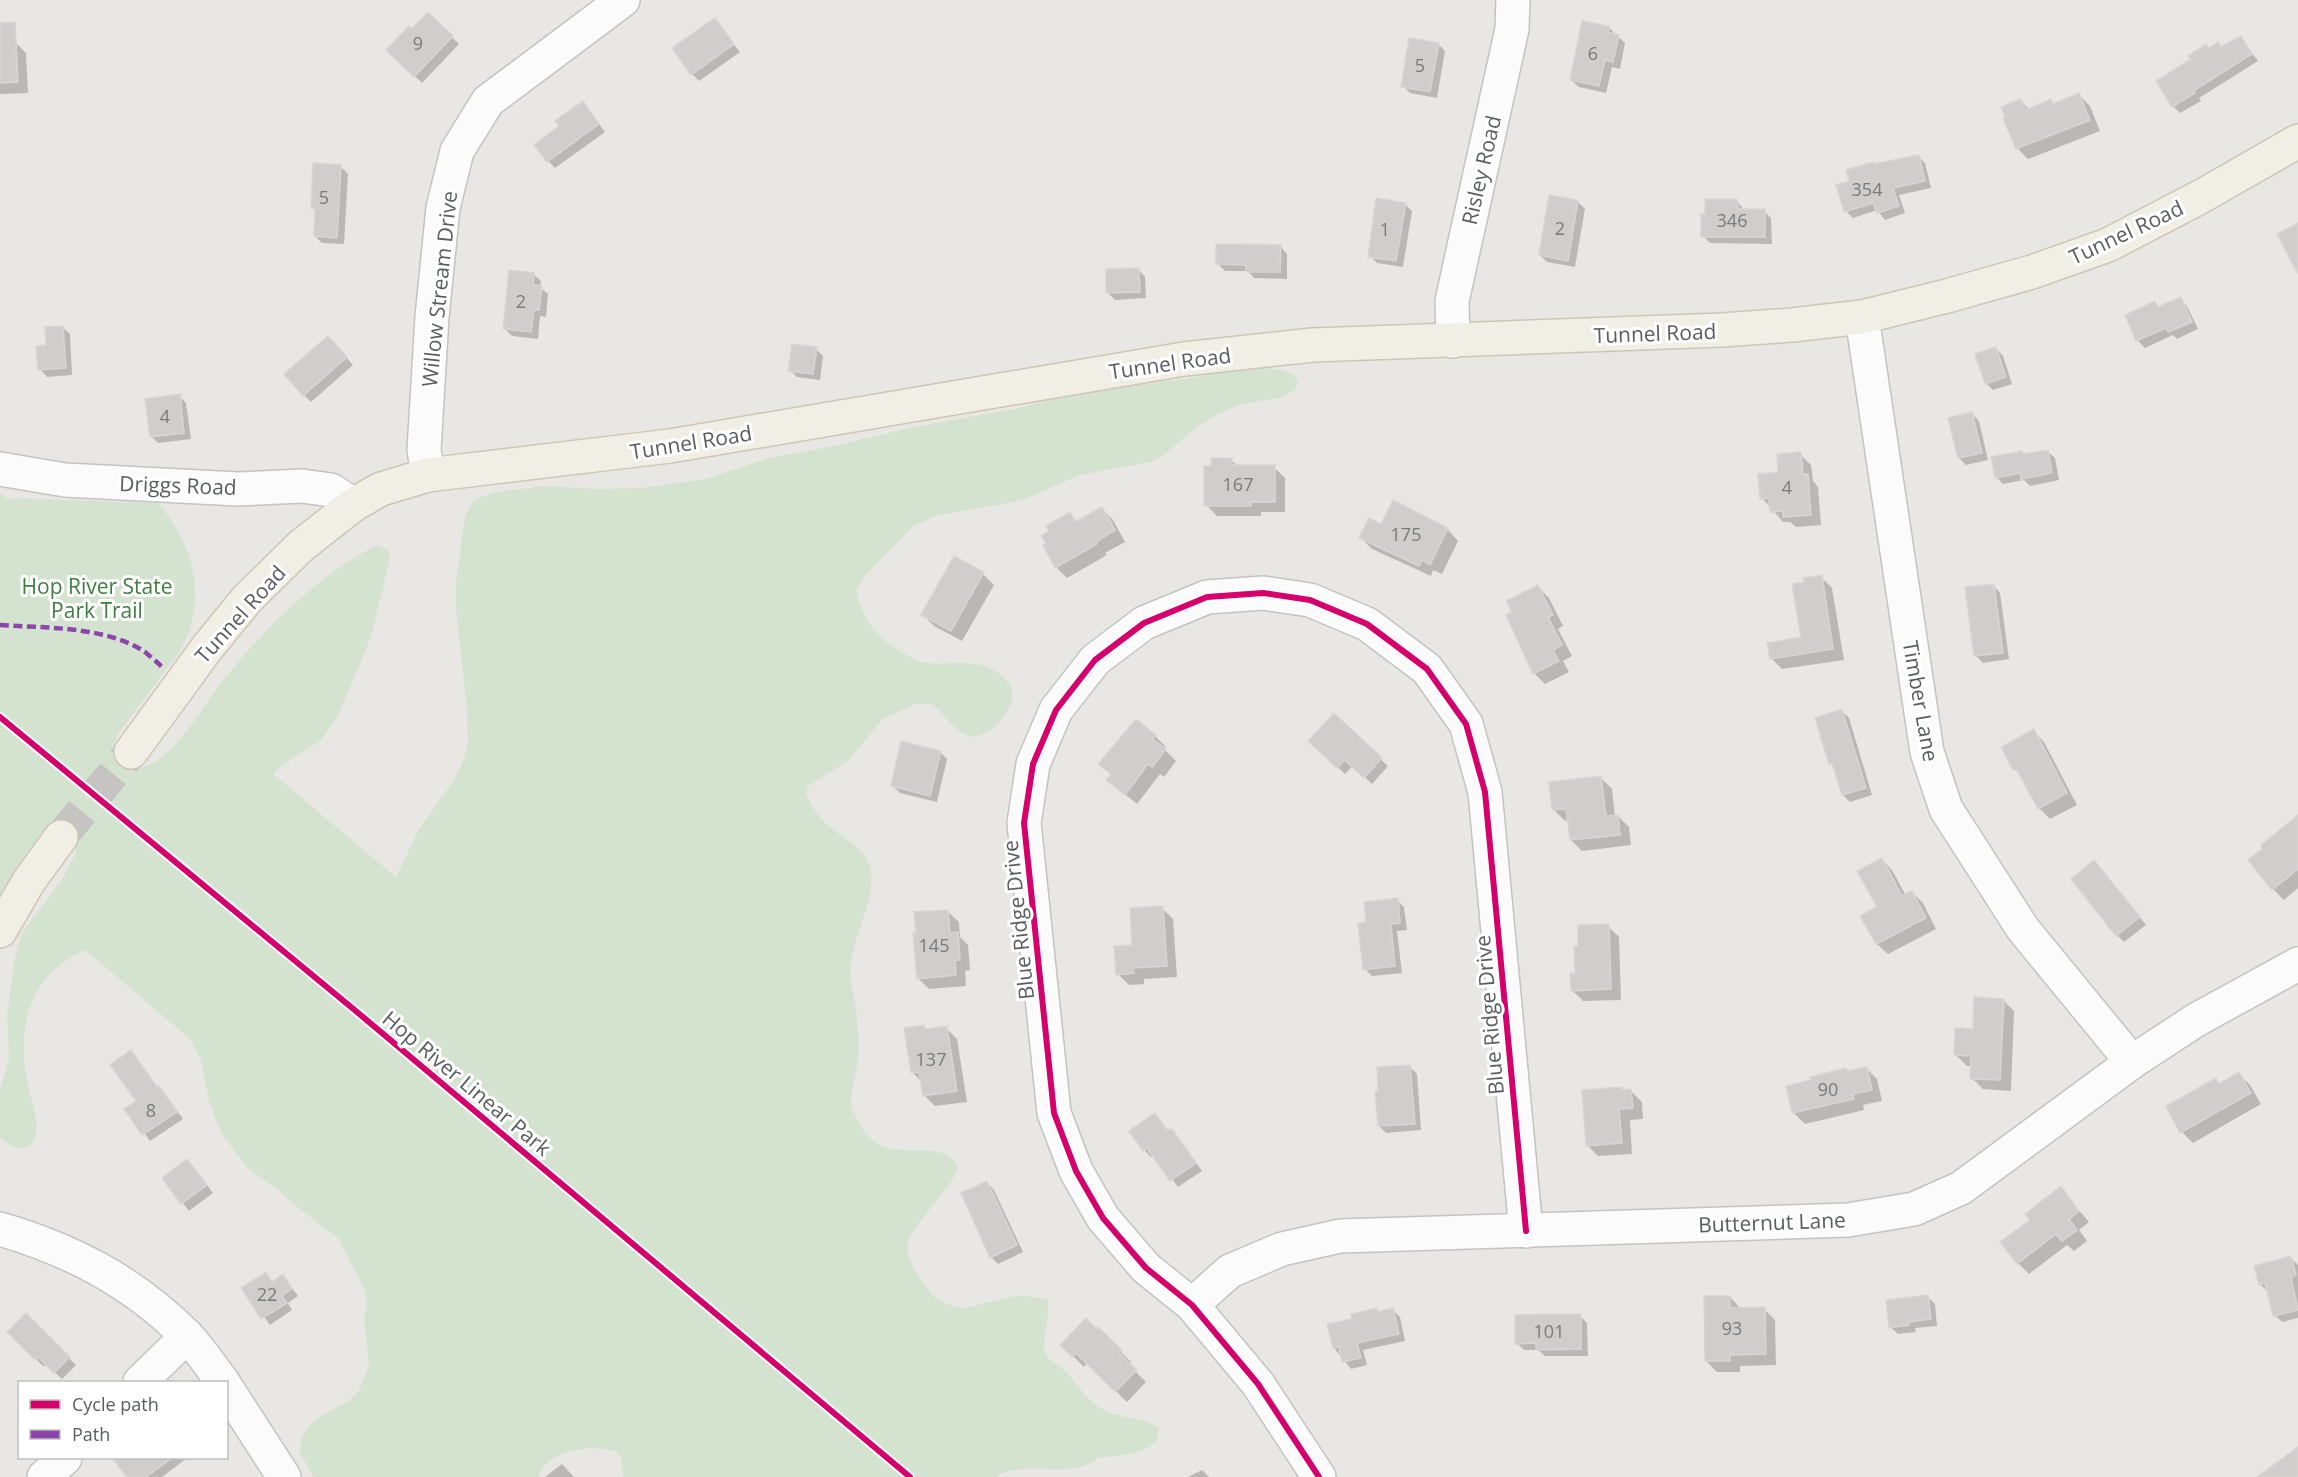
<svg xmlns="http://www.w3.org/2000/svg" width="2298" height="1477" font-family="'Open Sans',sans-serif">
<rect width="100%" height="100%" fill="#e9e7e3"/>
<path fill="#d3e3d0" d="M1242,368C1259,368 1289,366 1298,381L1296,389L1283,397L1241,404L1216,415L1195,428L1164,455L1150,462L1080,475L1023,500L936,516L913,526L864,577L856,591C863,622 878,639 905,654C910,657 916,661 921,662C953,668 982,652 1008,682C1024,700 992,740 970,736C954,732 945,714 932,704H916L883,719L849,760L808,786L806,793C811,807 819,817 829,826C845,840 868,849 871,872C874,904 854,934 851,965C849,981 855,995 856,1010C858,1026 859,1045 858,1060C857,1076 847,1094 853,1110C858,1122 865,1136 876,1143C898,1159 947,1138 958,1168C951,1191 905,1230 907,1249C908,1261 917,1273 923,1283C932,1298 946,1307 965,1308L1020,1295L1048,1300C1051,1316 1041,1338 1045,1351C1048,1361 1058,1365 1065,1371C1079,1385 1086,1401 1104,1410C1121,1419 1141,1417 1158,1427C1164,1455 1117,1455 1098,1458C1076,1476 1049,1467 1023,1469C1015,1469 1007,1472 999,1474L998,1477H623L621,1458L617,1452C596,1443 544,1450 539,1477H314L300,1453L301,1438L309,1426L322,1416L348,1401L359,1391L369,1365L364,1319L367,1304L364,1288L338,1238L292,1203L280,1191L249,1169L235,1152L221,1132L210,1104L200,1057L188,1037L85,950C30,975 17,1023 27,1081C30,1097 38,1114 36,1131C33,1155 13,1151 0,1137V1088L9,1059L7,1015L15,957L22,933L61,881L76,853L74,837L59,821H53L20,865L0,900V494L7,498L158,503C193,543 209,600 181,649C176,658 168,667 162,675C147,695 132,715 117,735L115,749L128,768C145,770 156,762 169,751C188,733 203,707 219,686C262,630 314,579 376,545L387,549L390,558L371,637L338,716L321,740L280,767L273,774L396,877L419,829L454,780L464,759L468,743L467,709L456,609V582L465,516L474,500L495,492L546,486L598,489L644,488L705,479L772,457L835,446L914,427L1014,409L1079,393L1191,378Z"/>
<g fill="#0003">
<polygon points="428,14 459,44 422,83 388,50"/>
<polygon points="714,20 740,52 699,81 692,74"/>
<polygon points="1609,28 1625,43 1620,69 1612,67 1606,93 1579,87 1571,80"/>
<polygon points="2240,37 2258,61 2199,98 2201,101 2180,113 2173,106 2193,60 2209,49 2222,49"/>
<polygon points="0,42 15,42 26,53 28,93 0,94"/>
<polygon points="1438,44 1445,51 1437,98 1410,93 1403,86"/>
<polygon points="2079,95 2090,106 2100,131 2028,159 2017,148 2021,101 2030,110 2051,101 2054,105"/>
<polygon points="583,103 605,132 555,168 548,161 561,127"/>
<polygon points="1918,156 1925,163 1931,188 1899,195 1905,213 1885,220 1877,210 1853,218 1846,211 1851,182 1875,165"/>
<polygon points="340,166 348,174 344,244 322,243 315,236 317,212 312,208"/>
<polygon points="1737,201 1744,210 1764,211 1771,218 1772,244 1710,243 1703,236"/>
<polygon points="1578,202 1585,209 1575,267 1547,262 1540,255"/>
<polygon points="1405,204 1412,211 1403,267 1377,263 1370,256"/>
<polygon points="1280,246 1287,254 1287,279 1254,278 1248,271 1225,271 1218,264"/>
<polygon points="1138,269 1145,277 1146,298 1115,300 1108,293"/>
<polygon points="533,274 541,281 540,287 548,294 546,317 540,316 538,339 512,336 505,329"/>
<polygon points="2180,299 2187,306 2198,329 2177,339 2173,335 2145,348 2138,341 2127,316 2155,303 2160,308"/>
<polygon points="62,327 70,334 72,375 47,377 40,369 48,347"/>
<polygon points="335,345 353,365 311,402 304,395"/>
<polygon points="1996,348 2003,356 2012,384 1993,390 1986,383"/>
<polygon points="816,349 823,356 820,380 797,377 790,370"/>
<polygon points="179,396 186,403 191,439 158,443 151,436"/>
<polygon points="1972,414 1979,421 1988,460 1966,465 1959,458"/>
<polygon points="2047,451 2055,458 2059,480 2030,486 2024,480 2003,484 1996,477 2025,456"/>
<polygon points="1800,454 1811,465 1813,481 1818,487 1821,525 1796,527 1790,522 1783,522 1762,498 1780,474"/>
<polygon points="1231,460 1238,466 1274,467 1285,478 1285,512 1261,512 1261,516 1217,516 1206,505 1212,468"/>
<polygon points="1393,502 1448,530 1458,541 1442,574 1433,570 1431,576 1372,549 1361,538 1381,526"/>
<polygon points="1102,509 1113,520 1125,542 1105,553 1107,555 1067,578 1056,567 1069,514 1078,523"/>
<polygon points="983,574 994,585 962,641 934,626 923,615"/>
<polygon points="1821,577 1832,588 1844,660 1782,669 1771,658 1803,638 1806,583"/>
<polygon points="1993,585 2000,593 2009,659 1983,663 1976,656"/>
<polygon points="1538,587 1549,598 1563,626 1558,629 1572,656 1563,661 1569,672 1545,684 1534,673 1514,612"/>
<polygon points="1842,711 1849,718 1872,795 1850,802 1843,795 1835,767 1830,763"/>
<polygon points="1334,715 1388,766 1372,784 1353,766 1345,774 1310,741"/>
<polygon points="2033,731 2044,742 2077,805 2050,819 2039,808 2024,778 2014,769"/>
<polygon points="1155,736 1166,747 1164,749 1176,761 1164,777 1160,774 1137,804 1108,780 1112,776 1100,764"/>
<polygon points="940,752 947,759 937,802 900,793 893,786"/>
<polygon points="1601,778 1612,789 1615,817 1618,816 1629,827 1631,845 1582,851 1571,840 1569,820 1565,821 1554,810"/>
<polygon points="2298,822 2298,888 2284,900 2273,889"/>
<polygon points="1881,859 1892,870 1906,896 1912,892 1923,903 1936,929 1888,954 1877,944 1863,916 1879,908"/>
<polygon points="2101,869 2146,925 2124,942 2117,935"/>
<polygon points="1397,900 1404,907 1407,930 1397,931 1402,973 1372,976 1365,969 1368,924"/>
<polygon points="1162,908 1173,919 1177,977 1144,979 1144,984 1129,985 1118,974 1134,946"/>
<polygon points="947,911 959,922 960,937 968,945 970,970 965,971 966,986 929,989 918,978"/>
<polygon points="1608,926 1619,937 1621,1000 1583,1001 1572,990 1580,948"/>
<polygon points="2003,1000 2014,1011 2011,1091 1983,1089 1972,1078 1972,1066 1967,1066 1956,1055 1974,1030"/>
<polygon points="923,1027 927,1031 946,1028 957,1039 967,1102 935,1106 924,1095 922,1082 913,1073"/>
<polygon points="130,1052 158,1088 166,1095 183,1119 150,1141 127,1109 138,1102"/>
<polygon points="1410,1067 1417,1074 1421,1130 1386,1133 1379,1126"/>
<polygon points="1866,1068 1877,1079 1882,1101 1863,1105 1864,1110 1805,1124 1794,1113 1848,1073"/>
<polygon points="2239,1074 2250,1085 2261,1104 2193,1143 2182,1132 2216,1080 2220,1085"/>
<polygon points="1621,1089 1623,1091 1631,1091 1642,1102 1643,1119 1630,1120 1632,1154 1598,1156 1587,1145"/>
<polygon points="1155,1115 1168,1131 1172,1130 1179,1138 1202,1171 1178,1187 1154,1155 1151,1157 1144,1150"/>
<polygon points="194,1168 213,1193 189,1211 164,1179"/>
<polygon points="987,1182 994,1190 1023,1252 998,1264 991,1257"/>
<polygon points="2060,1188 2089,1222 2079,1230 2087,1241 2074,1251 2067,1245 2029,1274 2018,1263"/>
<polygon points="2291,1258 2298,1265 2298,1318 2282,1322 2275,1315 2267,1291 2260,1284"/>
<polygon points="265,1274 273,1282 283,1276 298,1296 288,1303 292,1310 270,1325 243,1288"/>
<polygon points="1927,1296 1935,1304 1937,1326 1915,1328 1916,1332 1898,1334 1890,1327"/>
<polygon points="1730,1297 1741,1309 1764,1309 1775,1320 1776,1365 1740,1366 1740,1372 1717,1372 1706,1361"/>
<polygon points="1377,1310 1380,1313 1393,1310 1400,1317 1405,1341 1363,1350 1367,1365 1351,1369 1334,1348 1354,1320"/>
<polygon points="26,1315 76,1365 62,1379 47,1365 43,1366 9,1332"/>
<polygon points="1580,1316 1587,1323 1588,1356 1545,1356 1538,1350 1524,1350 1517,1343"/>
<polygon points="1098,1329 1131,1362 1129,1365 1146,1382 1127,1402 1087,1363 1084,1367 1062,1345"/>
<polygon points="126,1458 187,1458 162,1477 129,1477 118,1463"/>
<polygon points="562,1464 574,1477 545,1477"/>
<polygon points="1202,1470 1209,1477 1188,1477"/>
</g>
<g fill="#cfcecc" stroke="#d8d6d3" stroke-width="1.5">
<polygon points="428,12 453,36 414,77 386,50 409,26 411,29"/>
<polygon points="715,18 734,44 691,75 672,48"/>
<polygon points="1582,21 1609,26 1608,32 1619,35 1613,62 1605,60 1599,86 1570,80"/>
<polygon points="15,22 18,82 0,83 0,23"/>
<polygon points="2241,36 2252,54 2193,91 2195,93 2172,107 2156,81 2191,59 2188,56 2206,44 2209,48 2218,42 2221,47"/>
<polygon points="1409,38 1439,43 1430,92 1401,87"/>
<polygon points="2079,93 2090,120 2016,149 2003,118 2005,116 2001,107 2021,99 2026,110 2051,99 2053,104"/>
<polygon points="583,101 599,124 547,162 534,145 559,126 555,121"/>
<polygon points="1919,155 1925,181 1893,188 1899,206 1877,213 1873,203 1844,212 1836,185 1849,181 1846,170 1873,162 1874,164"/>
<polygon points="313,163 341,165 337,238 314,236 315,208 311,208"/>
<polygon points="1549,195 1578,200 1568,261 1539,255"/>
<polygon points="1376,198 1406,203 1396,261 1368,257"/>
<polygon points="1705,199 1737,199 1738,209 1765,209 1765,237 1701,237 1701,214 1705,214"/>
<polygon points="2298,223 2298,274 2277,234"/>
<polygon points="1216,244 1281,245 1280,272 1246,272 1246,265 1216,264"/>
<polygon points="1139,268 1140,292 1106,293 1106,269"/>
<polygon points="509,270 534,273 533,285 542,286 539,310 534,310 531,332 503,329"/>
<polygon points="2181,297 2192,322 2168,332 2166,328 2136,341 2125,315 2155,301 2158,307"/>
<polygon points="63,326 66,368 38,370 36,346 46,345 45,327"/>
<polygon points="328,336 347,357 303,396 284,374"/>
<polygon points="792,344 817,347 813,374 788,371"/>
<polygon points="1996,347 2006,377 1985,384 1975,354"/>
<polygon points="180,394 184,433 150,437 145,399"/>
<polygon points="1972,412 1982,453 1958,458 1948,418"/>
<polygon points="2048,450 2052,473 2021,479 2020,473 1995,478 1991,457 2022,451 2023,454"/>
<polygon points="1801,452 1803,474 1808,474 1811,515 1783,517 1783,511 1770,512 1769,498 1760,499 1758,474 1778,472 1777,454"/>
<polygon points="1211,458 1232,458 1232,465 1275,465 1275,502 1251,502 1251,506 1204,506 1204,466 1211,466"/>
<polygon points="1393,500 1448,528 1430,565 1422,560 1419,566 1359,538 1369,518 1381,524"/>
<polygon points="1102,507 1115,530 1096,542 1097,544 1055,568 1043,545 1046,544 1041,536 1049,531 1046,526 1070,512 1075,522"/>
<polygon points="954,556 984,572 951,631 921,615"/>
<polygon points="1822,575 1833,649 1770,659 1767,643 1801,637 1792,584 1804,582 1803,578"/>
<polygon points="1994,584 2003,653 1974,656 1965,587"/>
<polygon points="1538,585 1553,615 1548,617 1562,645 1553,650 1559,661 1533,674 1506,615 1512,612 1506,601"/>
<polygon points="1842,709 1866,788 1842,795 1832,763 1829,764 1815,718"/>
<polygon points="1334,713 1382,758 1364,778 1345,760 1337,768 1308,741"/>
<polygon points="1136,719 1156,735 1152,739 1166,749 1152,767 1148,764 1125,795 1106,780 1111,774 1098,764"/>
<polygon points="2034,729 2067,793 2038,809 2016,768 2013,770 2001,747"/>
<polygon points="901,741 941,751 930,796 891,786"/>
<polygon points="1601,776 1606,816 1618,815 1620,835 1570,840 1566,809 1552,810 1549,782"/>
<polygon points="2298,815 2298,869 2272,890 2248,860 2262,849 2261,845"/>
<polygon points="1882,858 1902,896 1912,891 1926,918 1876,944 1860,916 1877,907 1857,871"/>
<polygon points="2094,860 2140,917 2116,936 2071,879"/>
<polygon points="1398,898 1400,923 1391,924 1395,966 1363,970 1358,923 1366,922 1364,902"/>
<polygon points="1163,906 1167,966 1133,968 1134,973 1116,975 1114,946 1132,945 1130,908"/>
<polygon points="948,910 950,933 958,932 960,960 955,960 956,975 917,979 913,933 916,933 914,912"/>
<polygon points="1609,924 1611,989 1571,991 1570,973 1575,973 1574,946 1578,946 1578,925"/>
<polygon points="1974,997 2004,999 2000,1080 1970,1079 1971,1056 1954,1055 1955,1028 1973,1029"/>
<polygon points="924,1025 925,1029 947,1026 957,1091 923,1096 919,1072 911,1073 904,1028"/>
<polygon points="131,1050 157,1087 159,1086 177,1112 142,1135 124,1109 136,1101 110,1065"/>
<polygon points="1410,1065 1415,1124 1378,1126 1375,1092 1378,1090 1377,1067"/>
<polygon points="1867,1067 1872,1090 1853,1094 1854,1099 1792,1113 1786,1086 1811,1080 1810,1077 1846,1068 1847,1071"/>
<polygon points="2239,1072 2251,1093 2180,1133 2166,1106 2216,1078 2219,1084"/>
<polygon points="1622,1087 1622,1090 1631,1089 1633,1108 1619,1109 1622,1143 1586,1146 1582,1090"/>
<polygon points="1155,1113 1167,1130 1172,1129 1196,1163 1170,1181 1147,1148 1143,1151 1129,1131"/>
<polygon points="187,1159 207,1185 181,1204 162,1178"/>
<polygon points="987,1181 1017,1245 990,1258 961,1193"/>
<polygon points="2061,1186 2079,1211 2069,1219 2077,1230 2062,1241 2056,1234 2017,1264 2000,1242 2030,1220 2025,1214"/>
<polygon points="2291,1256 2296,1275 2291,1277 2298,1310 2273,1316 2265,1283 2259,1285 2254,1266"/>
<polygon points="266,1272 272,1282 283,1274 292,1289 282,1296 287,1303 261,1319 241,1288"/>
<polygon points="1928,1295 1931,1319 1909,1322 1909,1325 1889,1328 1886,1300"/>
<polygon points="1704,1296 1730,1296 1730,1308 1765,1307 1766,1354 1730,1355 1730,1361 1705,1361"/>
<polygon points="1377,1308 1378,1312 1393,1308 1399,1334 1357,1343 1361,1358 1342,1362 1339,1347 1333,1348 1327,1324 1352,1319 1351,1314"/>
<polygon points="26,1313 70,1357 54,1373 39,1358 34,1359 7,1332"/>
<polygon points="1581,1314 1581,1349 1536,1350 1536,1343 1515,1344 1515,1315"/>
<polygon points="1086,1318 1097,1329 1098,1327 1122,1350 1119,1353 1137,1370 1115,1392 1076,1353 1072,1357 1060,1345"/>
<polygon points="2298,1447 2298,1477 2257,1477"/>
<polygon points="112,1458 172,1458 146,1477 127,1477"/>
</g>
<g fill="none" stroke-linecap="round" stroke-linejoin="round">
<polyline stroke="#c5c4c2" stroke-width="33" stroke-dasharray="33 16" stroke-linecap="butt" points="61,837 131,752"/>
<g stroke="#c3c3c3" stroke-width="36">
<g id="minor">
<polyline points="1862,317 1927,752 1946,809 2023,929 2132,1062"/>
<polyline points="1453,341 1452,301 1512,29 1513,0"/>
<polyline points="0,469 65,480 238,489 302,486 331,490 353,505"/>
<polyline points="428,475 424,450 432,317 443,208 457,151 488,101 623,0"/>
<path d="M0,1229C72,1250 133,1282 186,1335C200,1349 211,1367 223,1382"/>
<polyline points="1192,1305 1230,1271 1282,1249 1340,1236 1848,1220 1914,1209 1961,1188 2132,1062 2196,1020 2298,964"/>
<polyline points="140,1382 187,1336"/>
<polyline points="226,1387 284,1477"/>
<polyline points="44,1477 65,1458"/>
<polyline points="1319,1477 1258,1384 1192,1305 1146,1268 1103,1218 1076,1171 1054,1113 1024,823 1033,764 1056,710 1095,660 1144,623 1207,597 1263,593 1310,600 1367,624 1427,669 1466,724 1485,792 1526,1231"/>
</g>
</g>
<g stroke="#cec6b4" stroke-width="36">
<g id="major">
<polyline points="131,752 207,648 247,599 301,546 353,505 381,489 428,475 670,446 1184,359 1313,345 1722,330 1792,325 1862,317 1947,296 2032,272 2108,245 2202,196 2298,141"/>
<polyline points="0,931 29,881 61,837"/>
</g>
</g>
<use href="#minor" stroke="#fcfbfb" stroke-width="33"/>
<use href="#major" stroke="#f1eee6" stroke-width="33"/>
<path stroke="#8e44ad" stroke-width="4.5" stroke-dasharray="9 4.5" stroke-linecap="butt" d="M0,625C45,628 106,626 145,652C151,657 157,662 162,667"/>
<g stroke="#fff" stroke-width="10">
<g id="cycleway">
<polyline points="0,717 357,1012 910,1477"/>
<polyline points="1319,1477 1258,1384 1192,1305 1146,1268 1103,1218 1076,1171 1054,1113 1024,823 1033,764 1056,710 1095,660 1144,623 1207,597 1263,593 1310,600 1367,624 1427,669 1466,724 1485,792 1526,1231"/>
</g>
</g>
<use href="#cycleway" stroke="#d6006c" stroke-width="6"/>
</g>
<g text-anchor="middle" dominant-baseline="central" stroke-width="6" stroke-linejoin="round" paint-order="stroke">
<g font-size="18" fill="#787a7c">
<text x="418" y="43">9</text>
<text x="1593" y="53">6</text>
<text x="1420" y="65">5</text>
<text x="1867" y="189">354</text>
<text x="324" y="197">5</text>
<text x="1732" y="220">346</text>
<text x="1560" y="228">2</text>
<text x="1385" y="229">1</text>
<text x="521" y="301">2</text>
<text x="165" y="416">4</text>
<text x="1238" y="484">167</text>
<text x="1787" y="487">4</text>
<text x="1406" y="534">175</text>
<text x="934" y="945">145</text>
<text x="931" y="1059">137</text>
<text x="1828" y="1089">90</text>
<text x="151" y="1110">8</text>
<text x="267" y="1294">22</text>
<text x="1732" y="1328">93</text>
<text x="1549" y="1331">101</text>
</g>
<g font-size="21" fill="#5a5d60" stroke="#fff">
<text transform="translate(1481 170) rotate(-77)">Risley Road</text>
<text transform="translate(2126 232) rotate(-25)">Tunnel Road</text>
<text transform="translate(439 289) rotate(-84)">Willow Stream Drive</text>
<text transform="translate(1655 333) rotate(-2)">Tunnel Road</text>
<text transform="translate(1170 363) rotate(-8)">Tunnel Road</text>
<text transform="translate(691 442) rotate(-9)">Tunnel Road</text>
<text transform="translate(178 485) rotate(2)">Driggs Road</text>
<text transform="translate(240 614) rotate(-48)">Tunnel Road</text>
<text transform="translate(1921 701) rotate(80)">Timber Lane</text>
<text transform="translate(1018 920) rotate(-96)">Blue Ridge Drive</text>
<text transform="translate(1489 1015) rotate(-95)">Blue Ridge Drive</text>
<text transform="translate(467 1083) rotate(40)">Hop River Linear Park</text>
<text transform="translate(1772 1222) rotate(-2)">Butternut Lane</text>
</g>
<g font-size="21" fill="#3e7c3f" stroke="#fff">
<text x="97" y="586">Hop River State<tspan x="97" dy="24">Park Trail</tspan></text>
</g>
</g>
<rect x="18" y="1381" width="210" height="78" fill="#ffffff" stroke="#bdbebf" stroke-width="1.5"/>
<rect x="30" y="1400" width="30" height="9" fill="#d6006c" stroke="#bdbebf" stroke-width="1.5"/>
<text x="72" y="1411" font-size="18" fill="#5a5d60">Cycle path</text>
<rect x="30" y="1430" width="30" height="9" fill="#8e44ad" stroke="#bdbebf" stroke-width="1.5"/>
<text x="72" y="1441" font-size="18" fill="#5a5d60">Path</text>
</svg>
